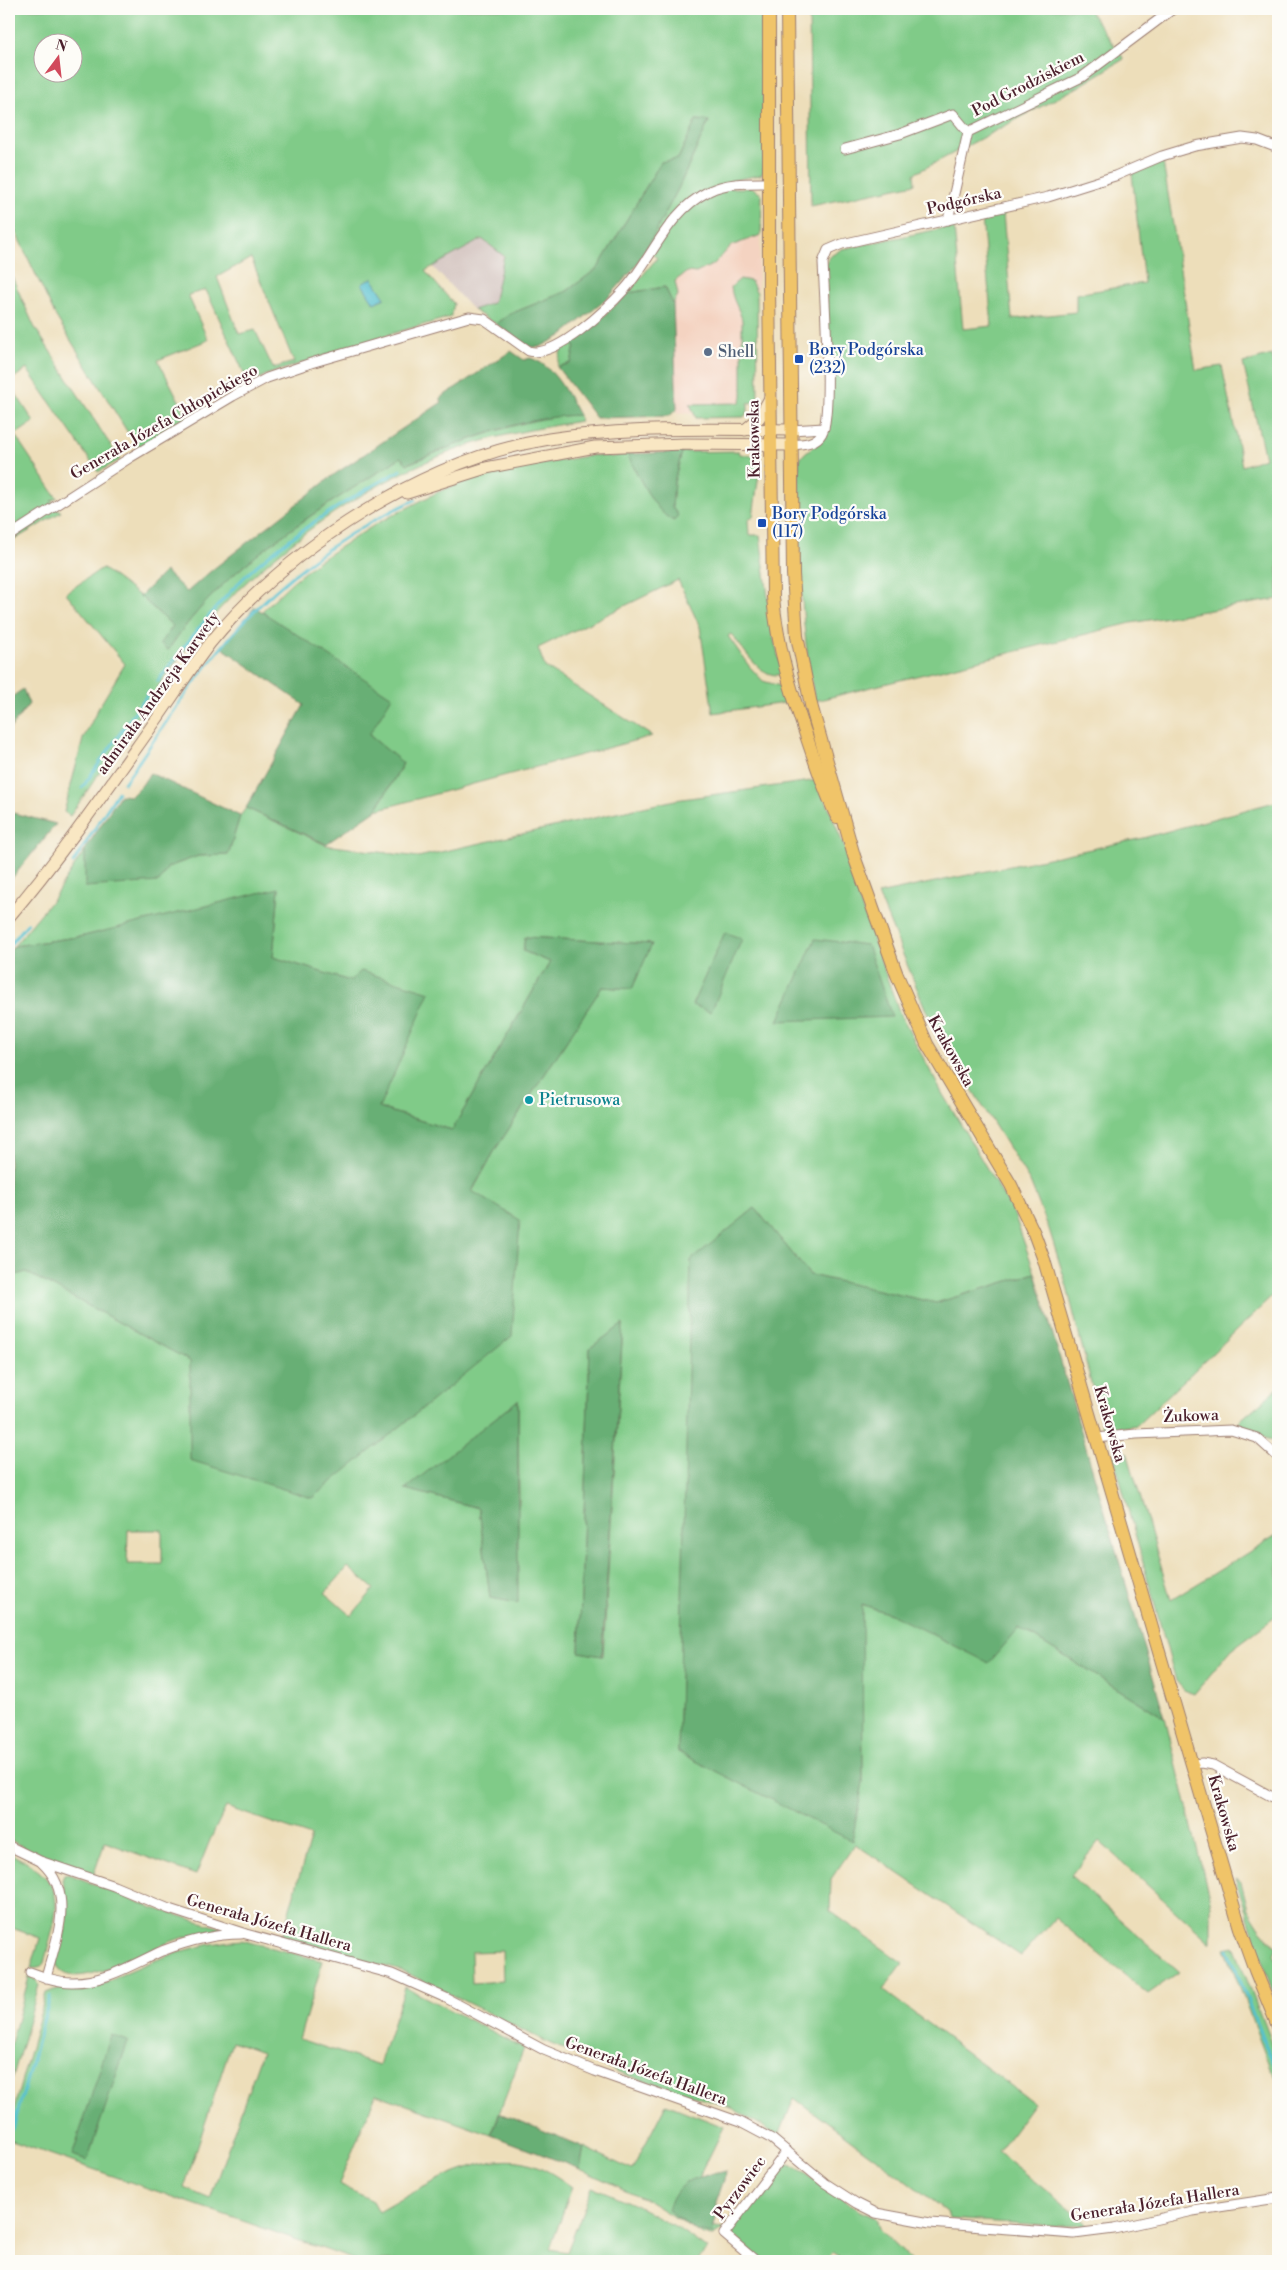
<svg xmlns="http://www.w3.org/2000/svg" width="1287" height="2270" font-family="'Libre Bodoni',serif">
<rect width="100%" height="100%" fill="#fdfcf7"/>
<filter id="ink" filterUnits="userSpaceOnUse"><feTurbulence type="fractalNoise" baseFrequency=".02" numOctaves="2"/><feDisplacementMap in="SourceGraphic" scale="10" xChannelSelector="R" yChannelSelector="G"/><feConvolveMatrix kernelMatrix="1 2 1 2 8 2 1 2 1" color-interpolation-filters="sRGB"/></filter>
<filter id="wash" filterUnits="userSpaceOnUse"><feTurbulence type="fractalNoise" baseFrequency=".0096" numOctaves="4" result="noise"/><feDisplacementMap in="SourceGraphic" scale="20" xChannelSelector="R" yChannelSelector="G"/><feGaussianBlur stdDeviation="1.12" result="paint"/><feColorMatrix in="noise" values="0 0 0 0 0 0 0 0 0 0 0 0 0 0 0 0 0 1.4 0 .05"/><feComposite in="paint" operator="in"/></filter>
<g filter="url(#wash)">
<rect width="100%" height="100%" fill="#eddeba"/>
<polygon fill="#f4d3c1" points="761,235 757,293 754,285 740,279 731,287 734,302 740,310 742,320 742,397 740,402 736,403 691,409 694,414 677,413 673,312 673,304 678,295 675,281 687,272 696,273 714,264 731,246"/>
<polygon fill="#d0c0bc" points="482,239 504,255 493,303 473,310 432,266"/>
<g fill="#80cb88" stroke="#65755a" fill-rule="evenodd">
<path d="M9,9H727V11L732,9H762L764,172L760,175L729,181V188H753L762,195L761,235L731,246L714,264L696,273L687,272L675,281L678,295L673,304L665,287L628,293L657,258L645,248L678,189L709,121L696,120L678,159L661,162L598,268L567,291L510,314L496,324L473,310L493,303L504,256L482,239L425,271L454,304L451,317L387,335L266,375L249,384L206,290L188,295L208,340L158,360L189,420L138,449L55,315L9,218ZM42,42H72V72H42ZM251,258L294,362L273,368L255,330L239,334L217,277Z"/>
<polygon points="809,9 1088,9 1124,59 1078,87 914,174 915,184 811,206"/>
<path d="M1163,162L1196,370L1222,366L1242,466L1265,458L1243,363L1272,355L1276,376H1278V599L1131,623L815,701C799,622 799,541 799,461C806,446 827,444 830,426L826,264L829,257L842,249L954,226L963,329L992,326L982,218L1003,213L1012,319L1076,312V294L1144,283L1132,174Z"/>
<polygon points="9,270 34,326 120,460 98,472 27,369 9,381"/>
<path d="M740,279L751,281L757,293L758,402L748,403V411L744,417L696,418L690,404L736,403L740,402L742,397V320C739,308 732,300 731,287Z"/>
<polygon points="569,342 575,346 571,363 557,367 561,351"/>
<polygon points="9,383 34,422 15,435 57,498 51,501 61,512 9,543"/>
<path d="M560,415H579L580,421C547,427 515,432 483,441C377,472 262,553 194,639C149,695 111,757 70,816L64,812L83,739L99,707L125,664L66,593L102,568L140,596L173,626L168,650C226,562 315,514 401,457L408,464C458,443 505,425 560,415Z"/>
<path d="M739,451L740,454L753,456L760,466L753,517L748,520L749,535H760L773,636L783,674C760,681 744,648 731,634L728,636L749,666L763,681L787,688L792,702L713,713L700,627L678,580L538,648L545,667L652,736L376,810L403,764L369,735L261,612L291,583L317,562L376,524L436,493L476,476L508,469L594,455L612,457L627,454L640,479L672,507L674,482L682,452Z"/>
<path d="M818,780L856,877L859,900L900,1014L942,1093L1014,1214L1035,1273L936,1303L810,1275L755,1208L692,1260L678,1752L863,1782L861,1604L893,1615L1019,1628L1165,1718L1211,1905V1943L1099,1841L1071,1876L1179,1972L1148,1994L1055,1918L1021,1956L855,1844L831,1879L830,1911L903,1963L883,1990L1034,2103L998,2152L1089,2225L1060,2226L949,2219L947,2211L794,2098L779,2136L732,2108L621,2073L551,2044L405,1972L282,1936L311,1836L226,1807L210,1840L196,1875L105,1842L93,1876L28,1850L9,1839V1277L26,1272L191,1361V1461L472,1192L495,1150L602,987L632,989L651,944L525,937L523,951L550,962L452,1130L379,1108L350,981L273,957L279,889L84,936L14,946L52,900L85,850L86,887L168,867L198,856L228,855L240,816L246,808L326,845L418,857L675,800ZM622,1325H623L603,1656L579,1652L590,1348ZM518,1400L519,1503L490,1598L479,1508L406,1489ZM128,1530H162V1564H127ZM348,1567L374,1589L351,1616L325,1593ZM502,1951L503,1981L472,1983L471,1952Z"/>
<polygon points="1278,801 1278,1291 1137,1425 1103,1430 1067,1287 1049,1229 1030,1182 950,1054 925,1008 878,894 1143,838"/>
<polygon points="1278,1388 1278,1440 1267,1439 1238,1422"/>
<polygon points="1127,1452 1171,1600 1278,1534 1278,1615 1232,1649 1194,1694 1184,1690 1176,1681 1113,1455"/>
<path d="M9,1853C71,1883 59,1905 44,1963C40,1968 38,1969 31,1968L40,1938L9,1927Z"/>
<path d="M69,1874L153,1908L222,1928C205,1934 187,1935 170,1942C152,1948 63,2000 56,1962C56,1956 60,1949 62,1944C69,1920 69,1903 62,1880L64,1875Z"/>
<polygon points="1235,1878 1241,1882 1248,1909 1260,1928 1277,1947 1274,1954 1276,1963 1278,1963 1278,1995 1273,1993"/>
<path d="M241,1940L323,1961L299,2039L379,2065L405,1987L524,2048L491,2135L376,2094L339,2184L373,2201L379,2212C418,2190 478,2152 525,2162C542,2166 558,2177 572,2187L550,2249L567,2252L592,2187C633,2202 672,2222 707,2249L697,2261H358L9,2140V2126L46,1993C64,1984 87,1990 106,1983C113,1980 120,1975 127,1972C163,1956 201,1943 241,1940ZM232,2041L262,2052L210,2199L184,2188Z"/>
<polygon points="1234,1946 1278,2061 1278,2080 1270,2068 1225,1948"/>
<polygon points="29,1977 36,1980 39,1985 9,2091 9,2051"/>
<polygon points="666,2104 724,2127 684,2208 708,2227 724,2229 711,2237 703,2235 645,2199 580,2169 584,2147 632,2170"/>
<polygon points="785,2164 796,2167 860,2211 876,2218 880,2230 912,2261 846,2261 833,2252 826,2261 762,2261 730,2232"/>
</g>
<g fill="#68af74" stroke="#596750">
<polygon points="696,120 709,121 678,189 654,235 635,267 608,298 561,336 540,347 529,347 496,324 510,314 567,291 598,268 661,162 678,159"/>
<polygon points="665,287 673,304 677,409 669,416 596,418 557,367 571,363 575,346 569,342 605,315 628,293"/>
<path d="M511,351L524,360L530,358C553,364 568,395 579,415C519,417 463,442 407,464L401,457C315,514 226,562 168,650L160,643L173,626L140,596L165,571L187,592L212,570L335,474L442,402L440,398Z"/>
<path d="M682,452L674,482L672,507L678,515L674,521C655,514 637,473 627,454Z"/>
<polygon points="255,607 392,697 369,735 403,763 376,810 326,844 246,808 304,705 221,647"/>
<polygon points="23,689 29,704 9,730 9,699"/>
<polygon points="150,773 240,816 228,855 198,856 168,867 159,882 85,887 85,850 120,795 131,796 142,785"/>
<polygon points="9,812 56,824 9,882"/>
<polygon points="279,888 273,957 350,981 361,971 430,992 379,1108 452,1130 550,962 523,951 525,937 652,944 632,989 602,987 495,1150 472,1191 520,1220 512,1336 312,1498 190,1460 190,1361 26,1272 9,1277 9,952 14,946 84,936"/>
<polygon points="725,932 742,939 711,1012 692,1005"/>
<polygon points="815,939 867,945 892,1017 778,1021"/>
<polygon points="755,1208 810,1275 936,1303 1035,1273 1165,1718 1019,1628 989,1663 893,1615 862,1604 863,1782 852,1841 678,1752 691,1260"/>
<polygon points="623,1324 602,1656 579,1652 590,1348"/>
<polygon points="518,1400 518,1603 490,1598 479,1508 405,1489"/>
<polygon points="111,2035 128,2041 87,2161 72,2156"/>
<polygon points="500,2113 584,2147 580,2169 491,2135"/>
<path d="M725,2171L724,2180L716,2202V2218L712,2234L696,2231L668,2210C678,2177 695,2179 725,2171Z"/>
</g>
<polygon fill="#54c0cf" stroke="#4f707d" points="372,278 385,298 374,303 362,284"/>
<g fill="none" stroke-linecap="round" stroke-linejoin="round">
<g stroke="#54c0cf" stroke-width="3">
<path d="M158,681C188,642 219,600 255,567C300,528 349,498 401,470"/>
<path d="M124,783C166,724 205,660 257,608C303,563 356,526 415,500"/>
<polyline points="82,788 149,692"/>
<polyline points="73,863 118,792"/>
<polyline points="9,946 28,923"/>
<polyline points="1228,1949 1264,2043 1278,2071"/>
<polyline points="13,2129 50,1997"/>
</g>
</g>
</g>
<g filter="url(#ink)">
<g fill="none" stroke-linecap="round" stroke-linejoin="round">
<g stroke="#9c7e72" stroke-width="11">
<g id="street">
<polyline points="968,132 1082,77 1173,9"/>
<polyline points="845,149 900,134 953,114 968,132 948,220"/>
<polyline points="791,430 824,428"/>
<path d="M791,445C802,444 816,444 822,433C833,415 824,291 823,262L828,250L842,244L1048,197L1115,176L1162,156L1195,146L1242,138L1257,140L1278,148"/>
<path d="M9,536L131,457L233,396L267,378L311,363L469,317L484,319L529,351C555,359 608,308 625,289C654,256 667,212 709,191C728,182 748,183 769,183"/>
<polyline points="1097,1438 1136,1434 1231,1430 1257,1438 1278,1457"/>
<polyline points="1193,1764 1202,1763 1213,1765 1278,1800"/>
<polyline points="9,1846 40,1861 114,1886 169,1909 246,1934 392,1974 446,1998 544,2050 595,2071 740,2122 772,2139 825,2183 856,2203 876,2213 930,2223 1074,2234 1114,2229 1193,2211 1278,2198"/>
<path d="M42,1863C76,1894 56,1939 46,1978"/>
<path d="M30,1972C44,1977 57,1982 71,1982C104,1983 133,1964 162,1951C188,1941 214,1934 241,1934"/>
<polyline points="756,2261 724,2234 787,2151"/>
</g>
</g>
<g stroke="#9c7e72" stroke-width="13">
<g id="secondary">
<polyline points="745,430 759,418 770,398"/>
<polyline points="407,493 486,468 595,447 685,444 791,445"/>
<path d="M9,917C61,856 107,789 154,723C173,696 191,668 211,642C290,546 425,459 549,439C628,427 711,429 791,430"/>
</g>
</g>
<g stroke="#9c7e72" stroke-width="14">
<g id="primary">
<path d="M769,9V287L773,597C777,646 791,691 807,738C816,765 825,792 837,817"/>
<polyline points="787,9 793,574 797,636 811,705 854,856 897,975 927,1044 1011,1185 1034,1233 1044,1260 1240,1928 1255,1970 1278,2026"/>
</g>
</g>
<use href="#street" stroke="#fff" stroke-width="9"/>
<use href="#secondary" stroke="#f9e7c3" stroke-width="11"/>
<use href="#primary" stroke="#f0c469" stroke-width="12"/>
</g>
</g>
<circle fill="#5c6f8a" stroke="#fdfcf7" stroke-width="2" cx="708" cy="352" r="5"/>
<g fill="#1a4fb4" stroke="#fdfcf7" stroke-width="2">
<rect x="794" y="354" width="10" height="10" rx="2.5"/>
<rect x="757" y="518" width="10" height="10" rx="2.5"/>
</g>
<circle fill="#0f9aa8" stroke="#fdfcf7" stroke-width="2" cx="529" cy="1100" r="5"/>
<g text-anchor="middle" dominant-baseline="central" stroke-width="4.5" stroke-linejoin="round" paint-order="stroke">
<g font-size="16" fill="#4a1f2b" stroke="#fdfcf7">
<text transform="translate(1028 84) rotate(-27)">Pod Grodziskiem</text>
<text transform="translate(964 201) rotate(-13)">Podgórska</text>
<text transform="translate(164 422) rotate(-30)">Generała Józefa Chłopickiego</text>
<text transform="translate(754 439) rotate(-91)">Krakowska</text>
<text transform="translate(158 693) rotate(-54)">admirała Andrzeja Karwety</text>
<text transform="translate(951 1051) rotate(61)">Krakowska</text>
<text transform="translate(1191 1416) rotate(-2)">Żukowa</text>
<text transform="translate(1110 1424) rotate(74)">Krakowska</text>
<text transform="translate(1224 1813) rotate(74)">Krakowska</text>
<text transform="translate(269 1923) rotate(16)">Generała Józefa Hallera</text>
<text transform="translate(646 2071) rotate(20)">Generała Józefa Hallera</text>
<text transform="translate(740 2188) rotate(-53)">Pyrzowiec</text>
<text transform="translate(1155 2203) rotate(-9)">Generała Józefa Hallera</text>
</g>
<g font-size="16" fill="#164399" stroke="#fdfcf7" text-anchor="start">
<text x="809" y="350">Bory Podgórska<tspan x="809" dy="18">(232)</tspan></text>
<text x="772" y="514">Bory Podgórska<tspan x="772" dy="18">(117)</tspan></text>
</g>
<g font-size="16" fill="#4e5e75" stroke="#fdfcf7" text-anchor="start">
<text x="718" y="352">Shell</text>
</g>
<g font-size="16" fill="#0d838f" stroke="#fdfcf7" text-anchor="start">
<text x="539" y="1100">Pietrusowa</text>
</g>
</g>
<rect width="1287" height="2270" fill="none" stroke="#fdfcf7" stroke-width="30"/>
<g transform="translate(58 58) rotate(15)"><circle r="24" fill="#fdfcf7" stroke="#b5a4a5"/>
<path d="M0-4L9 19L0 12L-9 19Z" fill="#d1495b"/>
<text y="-8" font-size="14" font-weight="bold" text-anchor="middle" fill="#4a1f2b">N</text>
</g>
</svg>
